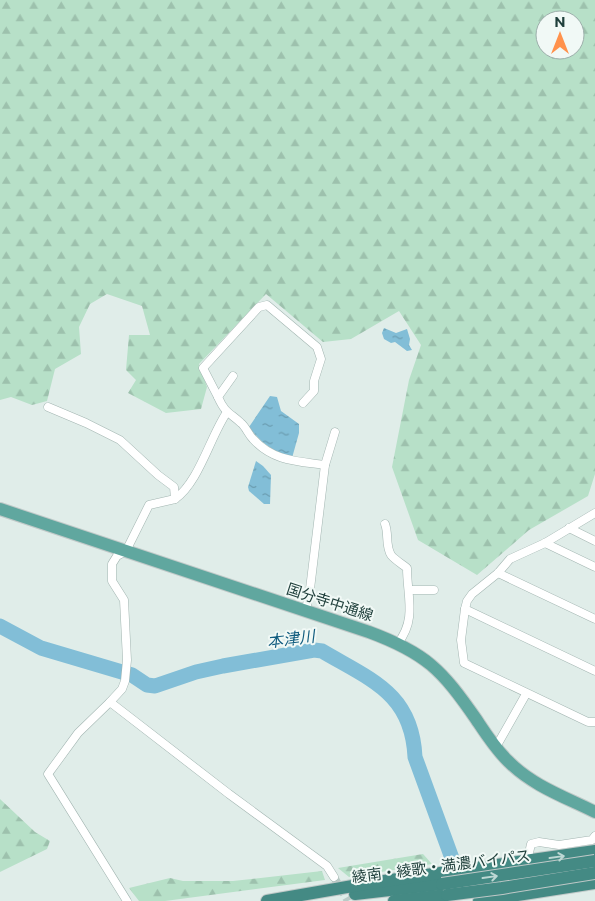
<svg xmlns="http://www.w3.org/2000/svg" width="595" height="901" font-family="Montserrat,'Noto Sans JP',sans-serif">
<defs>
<pattern id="forest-firs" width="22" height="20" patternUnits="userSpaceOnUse" patternTransform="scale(1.25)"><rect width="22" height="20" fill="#b7e0c8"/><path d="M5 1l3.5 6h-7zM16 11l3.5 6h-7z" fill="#9dc1ad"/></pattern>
<pattern id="water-ripples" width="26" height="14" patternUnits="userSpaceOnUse" patternTransform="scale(1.25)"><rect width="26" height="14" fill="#82bed7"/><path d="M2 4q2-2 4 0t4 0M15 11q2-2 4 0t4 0" fill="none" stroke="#6a9cb0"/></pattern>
</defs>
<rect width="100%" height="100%" fill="#e0ede9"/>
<g fill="url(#forest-firs)" fill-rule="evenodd">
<path d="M0,0H595V474L588,496L529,530L477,575L418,540L392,467L409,380L421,345L399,311L351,339L323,342L266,294L199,364L207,387L201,409L166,413L128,393L136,380L126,370L129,335H150L142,306L107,294L90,304L79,327L81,354L55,369L47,401L32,405L11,397L0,400ZM545,20H575V50H545Z"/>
<polygon points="0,799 35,832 50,841 47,849 0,872"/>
<polygon points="423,854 432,864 349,877 338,868"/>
<polygon points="322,871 325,880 165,901 139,901 129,888 170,878 183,881 233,881"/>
</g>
<g fill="url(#water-ripples)">
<polygon points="384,328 396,333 407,329 410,339 409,345 412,350 407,351 395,342 391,343 384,339 382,333"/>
<path d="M270,396L277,397L281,411L299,424V433L292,458C272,450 262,444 249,427Z"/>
<polygon points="256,461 263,466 271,475 270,504 264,504 249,491 248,487"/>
</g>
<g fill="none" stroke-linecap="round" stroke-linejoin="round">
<path stroke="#82bed7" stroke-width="15" d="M0,626L41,648L132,675L147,685L155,686L196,672L223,666L314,650L322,651C371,680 412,693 415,757L453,861L467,882"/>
<polyline stroke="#b9cac6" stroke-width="8" stroke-dasharray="8 4" stroke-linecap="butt" points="334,877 348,901"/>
<g stroke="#a2b5b1" stroke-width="9">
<g id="minor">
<path d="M233,376L218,397C225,413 229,412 241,423C246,427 248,434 253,439C273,461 296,461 325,465"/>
<polyline points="218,397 203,368 259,307 267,305 317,347 321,359 314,381 314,391 303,403"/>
<polyline points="48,407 86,423 120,440 158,475 174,487 175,499 149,505 126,551 117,556 112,564 112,581 124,600 127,660 125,681 122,689 110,702"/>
<path d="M175,499C199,482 210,437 227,412"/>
<polyline points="595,513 545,543 510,559 498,573 472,594 467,601 465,609 461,640 464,663 588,722 595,722"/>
<path d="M385,524C389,534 385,545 391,555C395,560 402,564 407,568C407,596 417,619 398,643"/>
<polyline points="569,528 595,541"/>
<polyline points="545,543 595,567"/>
<polyline points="498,573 595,619"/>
<polyline points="410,590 434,590"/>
<polyline points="465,609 595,671"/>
<polyline points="306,610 310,589 325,465 335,432"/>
<polyline points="496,747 526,694"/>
<polyline points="529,853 531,844 539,842 559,845 592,840 595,836"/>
<polyline points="127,901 48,774 78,733 110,702 229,794 327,866 334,877"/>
</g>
</g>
<g stroke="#c0c9c8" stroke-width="14">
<path id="primary" d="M0,509L369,632C426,653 442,670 476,719C486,734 496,750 509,762C533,786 565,797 595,812"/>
</g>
<g stroke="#c0c9c8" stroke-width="14">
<g id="trunk">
<polyline points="355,894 442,884"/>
<polyline points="267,901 370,883 595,851"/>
<polyline points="394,901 447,895"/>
<polyline points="479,901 595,883"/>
</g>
</g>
<use href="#minor" stroke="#fff" stroke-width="8"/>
<use href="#primary" stroke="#60a79f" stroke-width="12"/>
<use href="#trunk" stroke="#448a84" stroke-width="12"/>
<g stroke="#c0c9c8" stroke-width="14" stroke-linecap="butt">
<g id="trunk-bridge">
<polyline points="442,884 595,861"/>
<polyline points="447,895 502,888 595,873"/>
</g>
</g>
<use href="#trunk-bridge" stroke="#448a84" stroke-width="12"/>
</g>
<defs><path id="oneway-shaft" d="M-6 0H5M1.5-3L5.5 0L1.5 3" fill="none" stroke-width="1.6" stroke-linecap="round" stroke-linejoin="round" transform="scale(1.25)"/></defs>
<g stroke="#bdd8d4">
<use href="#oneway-shaft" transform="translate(557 857) rotate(-8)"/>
<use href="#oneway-shaft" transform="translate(490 877) rotate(-8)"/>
</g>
<g text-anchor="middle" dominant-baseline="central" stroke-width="4" stroke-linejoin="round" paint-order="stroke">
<g font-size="15" fill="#1f3f3b" stroke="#f1f9f6">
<text transform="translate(330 602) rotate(18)">国分寺中通線</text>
<text transform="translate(441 866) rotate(-7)">綾南・綾歌・満濃バイパス</text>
</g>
<g font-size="16" font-style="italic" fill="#135e80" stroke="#f1f9f6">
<text transform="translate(291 639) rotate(-7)">本津川</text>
</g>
</g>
<g transform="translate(560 35)"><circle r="24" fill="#f1f9f6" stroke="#9dafab"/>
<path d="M0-4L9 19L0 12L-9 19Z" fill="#ff924c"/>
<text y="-8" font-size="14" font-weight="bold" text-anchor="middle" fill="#1f3f3b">N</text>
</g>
</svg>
